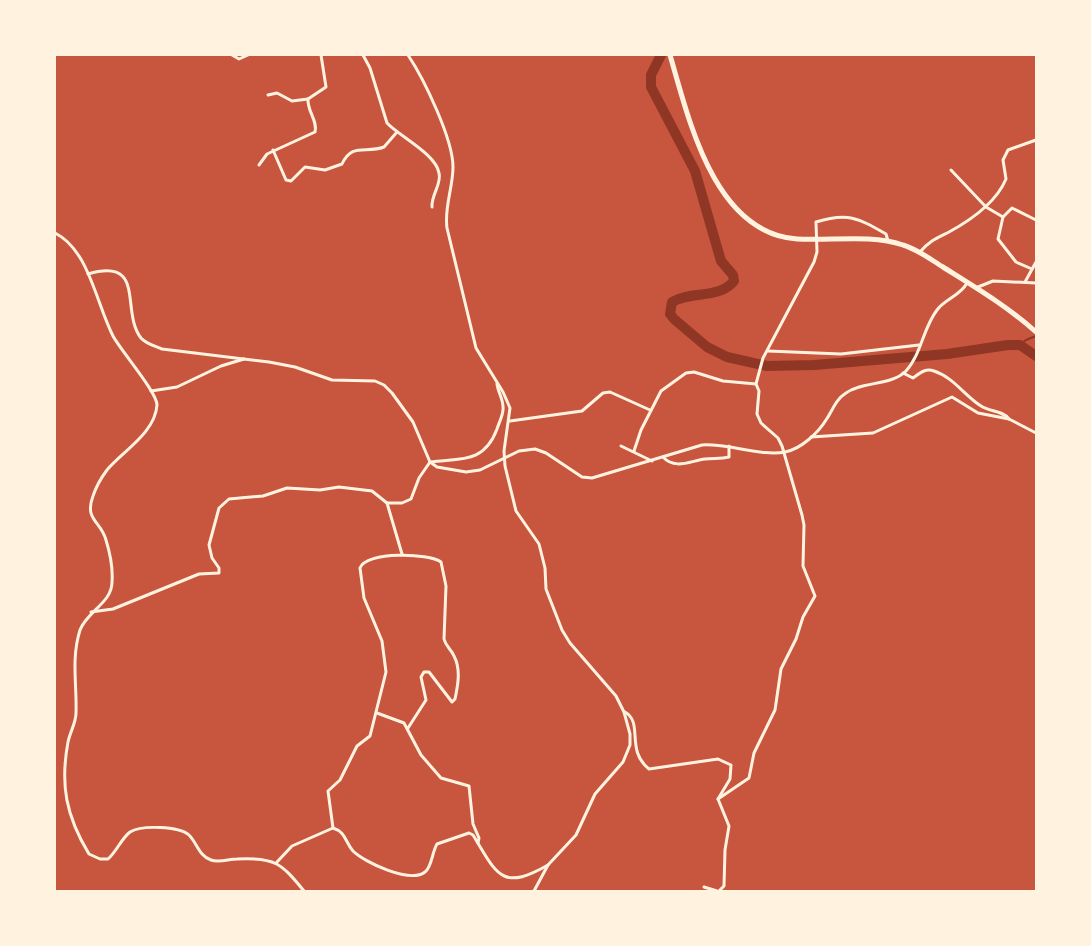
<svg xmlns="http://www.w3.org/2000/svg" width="1091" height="946" font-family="Raleway,sans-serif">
<rect width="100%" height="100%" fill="#c8553d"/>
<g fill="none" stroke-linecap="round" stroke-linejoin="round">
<polyline stroke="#8f3625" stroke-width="2" points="1020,345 1026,340 1036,336"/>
<path stroke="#8f3625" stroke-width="10" d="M661,55L651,75V87L695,171L721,261L733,275L734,281C718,300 692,290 672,302L670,314L674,319L707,347L727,357L767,366L814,365L947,354L1008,345H1020L1036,356"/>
<g stroke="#fff3e0" stroke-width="3">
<polyline points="232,55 239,59 248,55"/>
<path d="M363,55L370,68L387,123C399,136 436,154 439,173C442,184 431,195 432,207"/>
<path d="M408,55C424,79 453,139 453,167C453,188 444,207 447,228L476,348L503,392L510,408L504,451L505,466L516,511L539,544L545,568L546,589L562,630L570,643L616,696L624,712L630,734V745L623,762L595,794L576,835L548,865L534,891"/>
<polyline points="268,95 277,93 292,101 308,99"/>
<path d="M273,150L286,180L291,181L305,167L325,170L342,164C352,142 366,154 384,147L397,132"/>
<path d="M259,165L267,154L315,132C318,121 307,111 308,99L326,87L321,55"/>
<polyline points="951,170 986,207 1003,217 998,239 1016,262 1032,269"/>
<polyline points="1003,217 1012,208 1036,220"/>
<path d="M55,233C89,250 96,303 113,336C121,351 157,392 157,405C155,433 123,451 107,470C101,478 96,487 93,496C84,520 101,521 106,540C110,553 113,569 112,582C112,603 87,611 80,630C71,659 77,684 76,713C76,723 70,732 68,742C60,785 66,816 89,854L100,859H108C117,851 121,839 130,832C141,825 179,826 189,835C197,843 199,856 211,860C219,863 229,859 237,859C275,857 281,863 304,891"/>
<path d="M920,252C929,241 937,238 949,232C971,220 996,203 1006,179L1003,160L1008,150L1036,140"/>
<path d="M88,274C147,257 120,311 141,338C146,344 155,346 162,349L269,362L295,367L332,380L375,381L384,385L392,393L413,422L430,462L437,467L466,472L480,470L519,451L535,449L546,453L582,477L592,478L702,445C727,443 763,457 785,452C801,449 818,433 826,420C833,410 835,400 846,393C863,381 891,386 906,371C921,355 923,328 937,310C945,299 960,296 967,283"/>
<polyline points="1025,282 1036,262"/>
<polyline points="978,287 993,281 1036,283"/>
<polyline points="768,351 841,354 919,345"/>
<path d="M903,373L913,378C920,373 925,368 934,371C953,377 965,396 981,406C990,412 1002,410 1009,419"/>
<polyline points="151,391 177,387 221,366 244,359"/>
<polyline points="510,421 582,411 603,393 610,392 650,410"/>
<polyline points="811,437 873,433 952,397 978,413 1009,419 1036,433"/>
<polyline points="621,446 652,461"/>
<polyline points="634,451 641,430 661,391 686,373 694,372 723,381 756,384"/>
<path d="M663,457C675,470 690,461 705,459C713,458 721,459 729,457V446"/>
<polyline points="387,503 402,554"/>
<path d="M91,612L113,609L199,574L219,573V568L212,558L209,545L219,508L229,499L263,496L287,488L320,490L339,487L372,491L387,503H402L411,499L419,478L430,462C460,458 484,464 497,429C499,422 504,414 503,407C503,399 498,392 497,384"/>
<path d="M625,712C644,723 625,750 649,769L718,759L731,765L730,779L718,799L729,826L725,850L724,886L719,891"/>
<polyline points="377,713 404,723 421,755 441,778 469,786 473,824 479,838 478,843"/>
<path d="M718,799L749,778L754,753L775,710L781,669L796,639L803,617L815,596L803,566L804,525L802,515L782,446L778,438L761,423L757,414L759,391L756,384L763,358L814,262L817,252L816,222C848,212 858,218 886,234L888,241"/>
<path d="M333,828L328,791L340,780L357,746L370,736L386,672L382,641L364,598L360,568C366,551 429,553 441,562L446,586L444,639C446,647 451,649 454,656C461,669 458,685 455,699L452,702L429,672H424L421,677L426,700L408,728"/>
<path d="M277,862L292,846L333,828C346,832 345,842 353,851C364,862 410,884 425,872C432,867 432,852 437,844L469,833L473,835C497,874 501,892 548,865"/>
<polyline points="704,887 717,891"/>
</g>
<path stroke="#fff3e0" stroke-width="5" d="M670,55C689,120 714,233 797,239C832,241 870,234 903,245C917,249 930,259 943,267C975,287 1007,306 1036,332"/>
</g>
<rect width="1091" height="946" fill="none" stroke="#fff3e0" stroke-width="112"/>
</svg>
